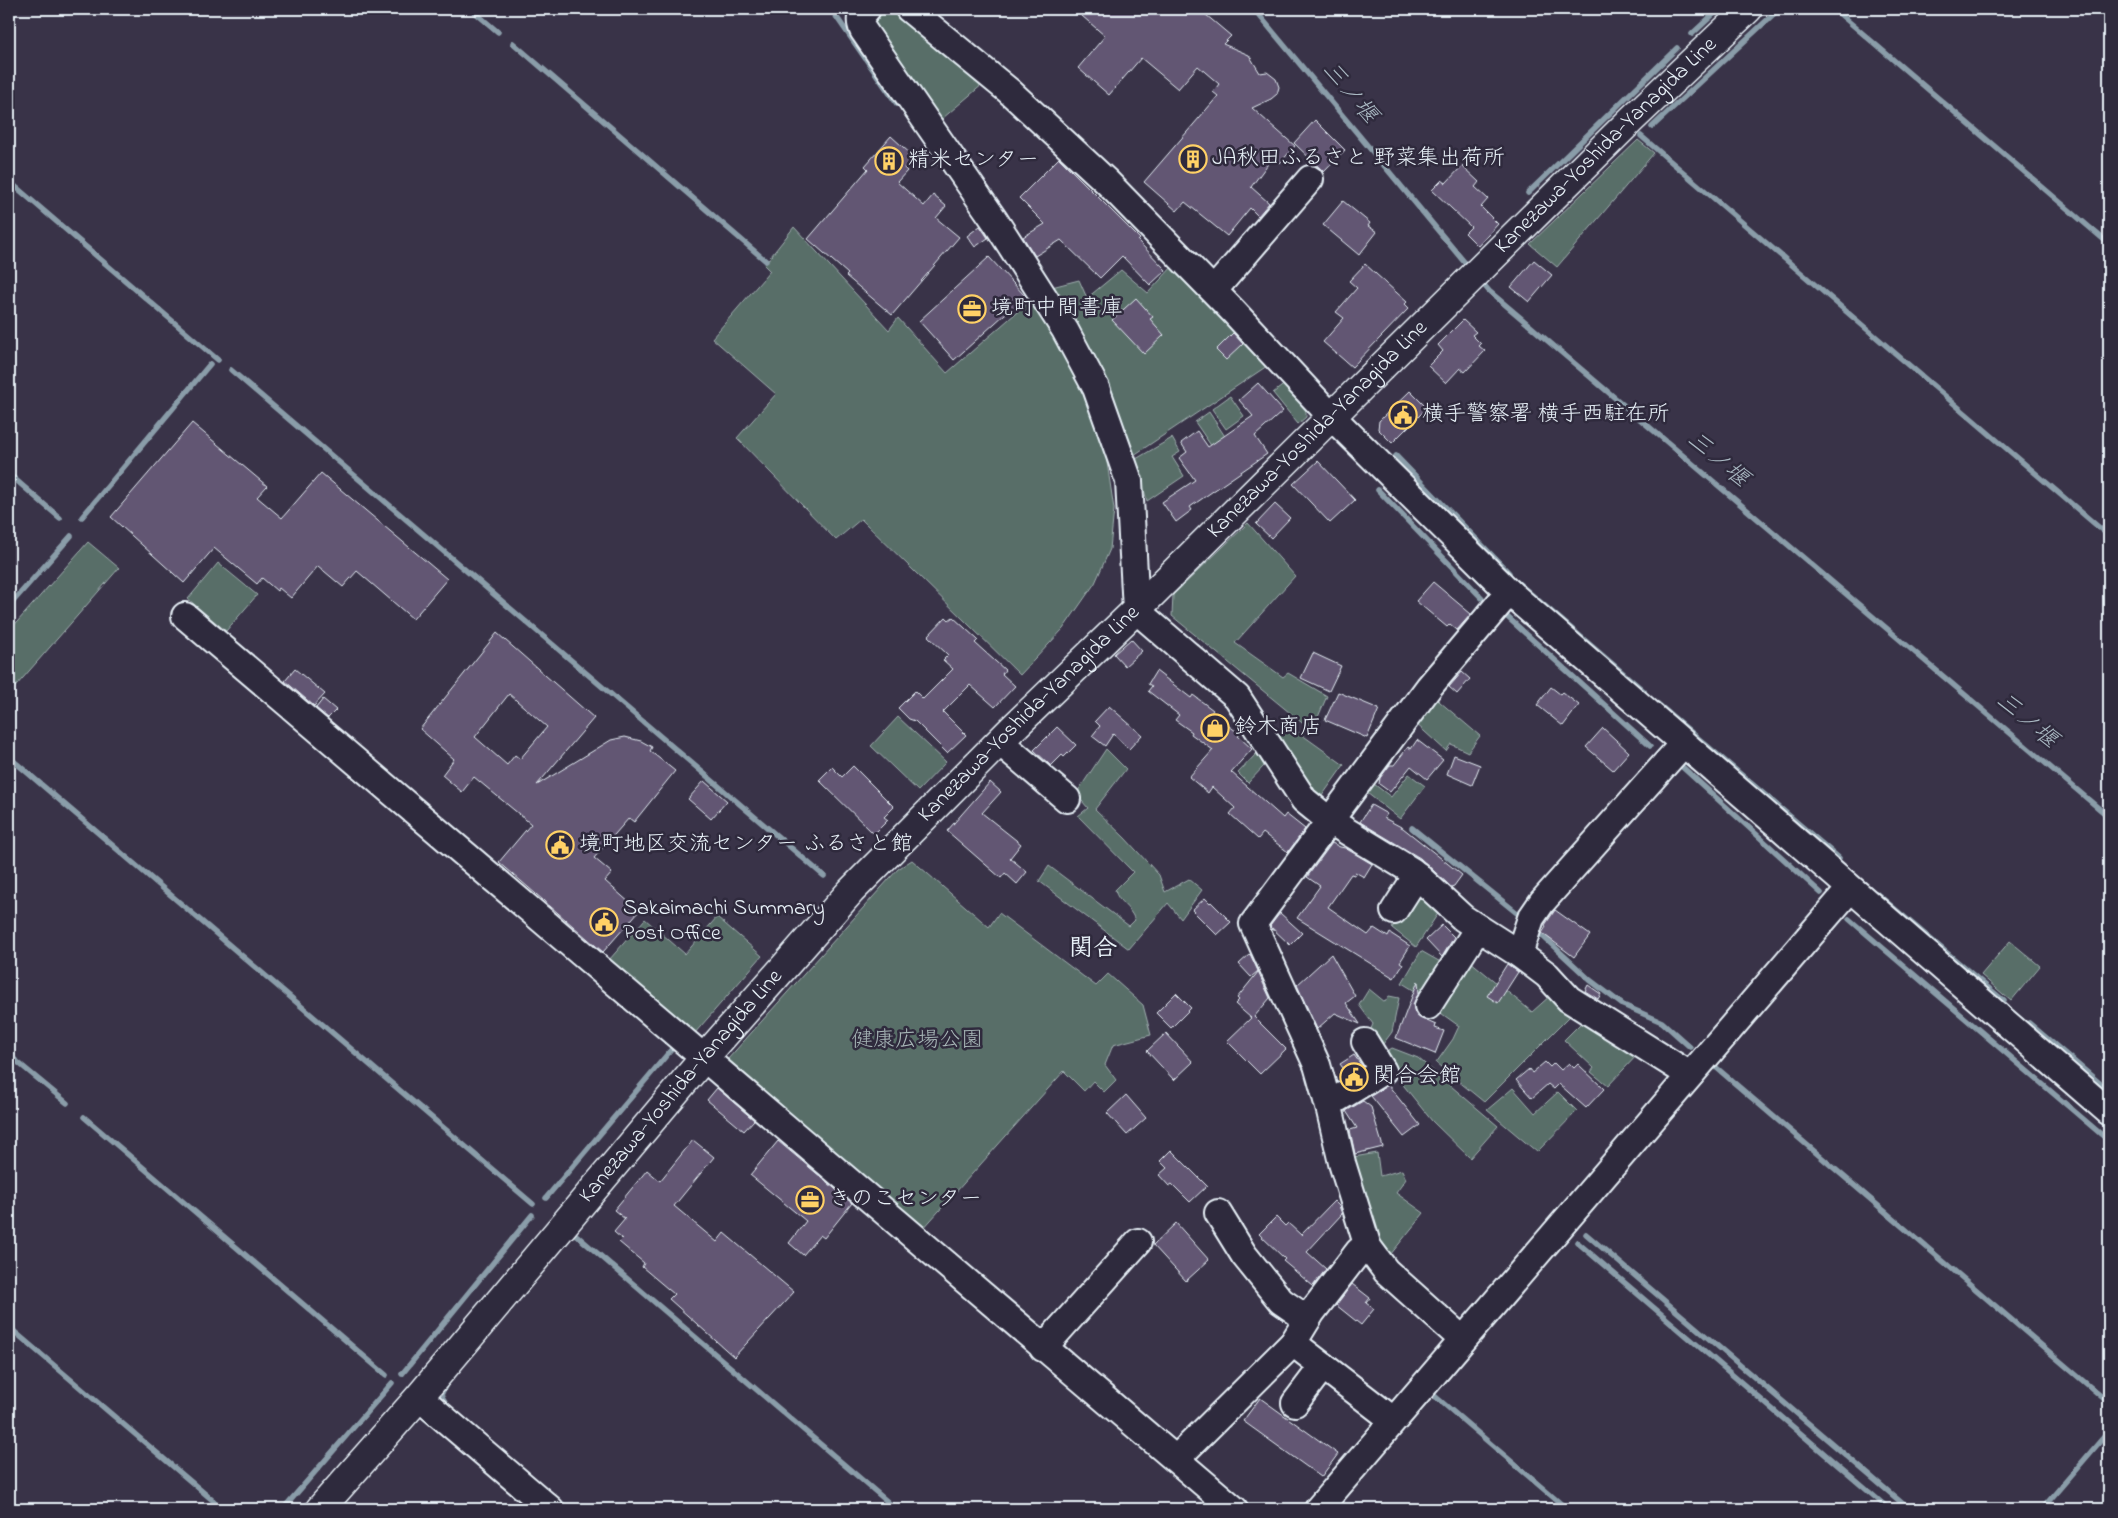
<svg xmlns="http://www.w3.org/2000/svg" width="2118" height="1518" font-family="'Indie Flower','Klee One',sans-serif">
<rect width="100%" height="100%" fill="#393348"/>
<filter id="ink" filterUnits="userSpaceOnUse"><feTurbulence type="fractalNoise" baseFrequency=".02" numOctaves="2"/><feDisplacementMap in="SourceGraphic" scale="10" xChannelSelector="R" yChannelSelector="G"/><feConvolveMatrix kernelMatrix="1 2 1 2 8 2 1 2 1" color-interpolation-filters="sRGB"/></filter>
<g filter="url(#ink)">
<g fill="#586e68" stroke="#a0b0b0">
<polygon points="883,9 889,9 983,84 936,124 867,22"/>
<polygon points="1638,140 1654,153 1557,267 1530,244"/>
<polygon points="794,227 889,330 898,318 947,373 1031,300 1086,386 1106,456 1114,509 1110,549 1095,583 1063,629 1020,675 861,519 836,540 737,438 776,394 712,338 770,271 764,265"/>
<polygon points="1174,265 1267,366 1134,455 1048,288 1079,280 1087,298 1121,270 1148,293"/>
<polygon points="1286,383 1306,407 1306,417 1298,424 1273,393"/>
<polygon points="1230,396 1244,416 1226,429 1212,409"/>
<polygon points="1209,412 1228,441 1214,450 1195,422"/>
<polygon points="1172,438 1180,452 1172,457 1184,476 1147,501 1136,459"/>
<polygon points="1248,523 1295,576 1235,643 1283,677 1288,673 1327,696 1312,731 1172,616 1173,595"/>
<polygon points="88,542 119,568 9,694 9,631"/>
<polygon points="218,563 257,595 226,631 188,599"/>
<polygon points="1433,696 1480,736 1468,752 1451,744 1446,751 1414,722"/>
<polygon points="898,717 946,762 918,791 871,746"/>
<polygon points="1291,727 1344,765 1319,800 1274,737"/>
<path d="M1106,749L1126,769L1095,809L1125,838L1159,875L1165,892L1189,879L1202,890L1181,919L1168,903L1129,949L1039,881L1049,866L1129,926L1135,920C1129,905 1118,903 1115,890L1133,872L1078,816L1088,808L1076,794Z"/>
<polygon points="1257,753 1264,766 1248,783 1238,773"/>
<polygon points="1409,774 1425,786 1400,819 1367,793 1374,784 1391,797"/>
<polygon points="912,860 989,927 999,913 1096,986 1108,974 1143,1005 1151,1035 1113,1045 1105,1065 1116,1080 1104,1092 1093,1081 1084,1091 1064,1071 922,1230 727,1060 898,869"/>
<polygon points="1418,885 1441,909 1416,947 1392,928"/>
<polygon points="717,917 762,956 694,1034 609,960 645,919 685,954"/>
<polygon points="2010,941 2040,966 2011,1001 1981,975"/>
<polygon points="1421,951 1444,964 1425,997 1402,983"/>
<polygon points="1470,961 1532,1012 1551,995 1571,1015 1484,1102 1436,1063 1453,1039 1459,1026 1438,1011"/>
<polygon points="1369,989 1385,1002 1389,996 1399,998 1392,1032 1380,1048 1368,1036 1373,1024 1359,1005"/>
<polygon points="1585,1019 1639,1053 1608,1086 1591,1072 1594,1068 1564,1040"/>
<polygon points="1392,1048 1418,1058 1498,1126 1470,1158 1432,1121 1380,1056"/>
<polygon points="1513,1088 1535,1113 1558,1092 1577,1111 1537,1152 1487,1110"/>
<polygon points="1377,1153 1380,1176 1402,1170 1406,1179 1396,1193 1424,1213 1386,1260 1348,1158"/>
</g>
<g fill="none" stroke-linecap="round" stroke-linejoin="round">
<g stroke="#8a9da9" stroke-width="5.5">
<polyline points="471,9 498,32"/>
<polyline points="831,9 897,104"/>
<polyline points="1254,9 1470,269"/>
<polyline points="1834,9 2109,244"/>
<polyline points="1692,34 1719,9"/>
<polyline points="513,43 766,261"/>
<polyline points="1652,127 1779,9"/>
<polyline points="1641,136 2109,536"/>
<polyline points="9,181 218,360"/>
<polyline points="1528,193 1677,48"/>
<polyline points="1479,279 1489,291 2109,817"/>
<polyline points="231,370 824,876"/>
<polyline points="1396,456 1509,573"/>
<polyline points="9,474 60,518"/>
<polyline points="1378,490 1482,598"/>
<polyline points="82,517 210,364"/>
<polyline points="1517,582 1644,691"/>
<polyline points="9,606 71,536"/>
<polyline points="1504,614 1650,746"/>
<polyline points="1658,704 1839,858"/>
<polyline points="9,757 533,1204"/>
<polyline points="1679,764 1821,893"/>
<polyline points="1412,828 1522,917"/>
<polyline points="1876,893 2004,1001"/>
<polyline points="1849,919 2109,1141"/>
<polyline points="1535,929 1590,980 1623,1005 1662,1022 1690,1047"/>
<polyline points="2029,1023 2109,1091"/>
<polyline points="9,1055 67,1103"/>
<polyline points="1711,1063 2109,1403"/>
<polyline points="84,1117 386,1375"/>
<polyline points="546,1198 671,1050"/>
<polyline points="575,1234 896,1509"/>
<polyline points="1586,1234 1909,1509"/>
<polyline points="1577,1242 1889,1509"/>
<polyline points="9,1327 223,1509"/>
<polyline points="402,1374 532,1215"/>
<polyline points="446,1384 441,1395 448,1407"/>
<polyline points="1430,1392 1567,1509"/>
<polyline points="557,1500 568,1509"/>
<polyline points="283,1509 392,1383"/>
<polyline points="2042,1509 2109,1431"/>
</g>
</g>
<g fill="#625773" stroke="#e8f1f8" fill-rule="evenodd">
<polygon points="1074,9 1199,9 1231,36 1223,44 1249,55 1260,73 1267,72 1276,79 1279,87 1277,94 1271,99 1252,108 1295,146 1280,163 1273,157 1251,187 1269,203 1258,216 1250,208 1227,236 1185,202 1177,211 1144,182 1218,96 1213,92 1219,84 1198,66 1178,89 1141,58 1109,95 1078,68 1105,36"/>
<polygon points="1315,120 1345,150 1324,172 1294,143"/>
<polygon points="891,136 914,157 904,168 907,171 897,182 924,206 933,195 946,206 936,218 959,237 892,315 846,276 848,274 808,239 868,169 865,166"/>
<polygon points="1059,158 1140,239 1138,241 1166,270 1150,285 1122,256 1100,278 1061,240 1035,256 1023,237 1045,224 1019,198"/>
<polygon points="1462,166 1479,182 1475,187 1488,199 1481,207 1498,224 1478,246 1465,233 1471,227 1432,190 1442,180 1446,183"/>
<polygon points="1343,201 1370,223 1368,226 1377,232 1359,255 1323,225"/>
<polygon points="980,226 988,238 975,247 967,236"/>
<polygon points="989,257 1025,296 954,360 919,321"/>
<polygon points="1534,260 1552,275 1529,302 1511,287"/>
<polygon points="1365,264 1407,302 1405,304 1409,308 1352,367 1323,342 1344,318 1336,312 1357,288 1349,281"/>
<polygon points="1136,298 1153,317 1150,319 1164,335 1144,354 1112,320"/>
<polygon points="1463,320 1476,332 1472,335 1481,344 1479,346 1485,351 1465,372 1460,368 1446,383 1428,366 1443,351 1438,345"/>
<polygon points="1233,333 1243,344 1226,360 1216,350"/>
<polygon points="1258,383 1283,411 1255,436 1267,454 1190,507 1192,510 1176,522 1162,502 1195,480 1179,458 1187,452 1181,443 1197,431 1208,447 1253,416 1239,400"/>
<polygon points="1410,391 1427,408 1392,443 1378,429 1379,421"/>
<polygon points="192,423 267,486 257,497 282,518 321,473 447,579 413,619 357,571 343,587 318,566 291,598 279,588 277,591 262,578 257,584 214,548 184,583 111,517"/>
<polygon points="1318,461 1355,500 1330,523 1293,484"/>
<polygon points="1275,504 1290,518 1271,538 1256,524"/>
<polygon points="1433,582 1471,614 1457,630 1450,624 1447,627 1416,601"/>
<polygon points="946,617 949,620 953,617 978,640 975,643 1005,670 1002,674 1015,686 995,707 970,685 943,712 966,735 947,753 915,721 909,719 898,708 915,691 923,699 953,669 943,660 948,655 928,636"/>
<path d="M497,633L594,718L537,785L611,740L625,737L641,741L652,747L650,751L675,771L634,822L629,818L594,858L612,873L605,881L639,911L603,952L499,862L531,824L474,777L462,792L442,775L454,759L420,729ZM509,694L547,727L520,759L515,755L507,765L475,737Z"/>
<polygon points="1131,639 1142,651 1125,666 1114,654"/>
<polygon points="1313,653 1341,666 1329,691 1301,678"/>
<polygon points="295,669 325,694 314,706 285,681"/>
<polygon points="1156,671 1191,698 1193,695 1213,710 1211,713 1240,734 1238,736 1252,749 1231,772 1283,818 1286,814 1305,829 1288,852 1263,833 1258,839 1230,814 1235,808 1212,787 1208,793 1189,777 1213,750 1191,734 1192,732 1175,720 1179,715 1148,691 1152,686 1148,684"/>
<polygon points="1462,672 1470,679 1457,694 1449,687"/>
<polygon points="1551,687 1560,694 1562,692 1579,705 1563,726 1537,705"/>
<polygon points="1338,692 1379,709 1367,738 1325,720"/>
<polygon points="323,699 336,710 328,718 316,708"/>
<polygon points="1109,706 1142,735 1129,749 1113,734 1105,746 1092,736 1100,726 1095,721"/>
<polygon points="1057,727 1076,745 1064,757 1062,755 1051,766 1034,750"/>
<polygon points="1603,728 1629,752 1613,770 1586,747"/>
<polygon points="1417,740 1443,760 1427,779 1411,766 1390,792 1379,784 1380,778 1390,765 1394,765 1408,747 1411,749"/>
<polygon points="1454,755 1480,765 1472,785 1447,774"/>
<polygon points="853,766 894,807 884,817 888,820 874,834 819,780 832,767 842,777"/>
<polygon points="704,781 727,801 711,819 688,799"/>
<polygon points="990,782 1001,792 982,813 1021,844 1010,858 1027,872 1017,884 1005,873 1001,878 947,831"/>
<polygon points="1371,805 1387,814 1384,818 1403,828 1462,875 1454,886 1451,887 1420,858 1360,822"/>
<polygon points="1332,843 1340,847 1345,848 1372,864 1364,877 1355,872 1354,875 1351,874 1328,907 1368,935 1374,928 1388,937 1390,933 1410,946 1400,962 1403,964 1394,978 1297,918 1320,886 1307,877"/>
<polygon points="1205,898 1210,903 1211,902 1231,922 1217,935 1192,910"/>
<polygon points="1555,910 1590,935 1574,957 1542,933 1546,927 1545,925"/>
<polygon points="1280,913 1302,933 1290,945 1270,926"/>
<polygon points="1442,925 1454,937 1442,957 1426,940"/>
<polygon points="1250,954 1258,971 1251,977 1239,964"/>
<polygon points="1331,954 1355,996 1346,1003 1360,1024 1335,1013 1317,1029 1297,985"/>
<polygon points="1507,964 1518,972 1498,1003 1487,996"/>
<polygon points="1258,972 1270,998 1254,1017 1286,1049 1260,1074 1227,1041 1251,1018 1235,1004 1239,1000 1237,998"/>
<polygon points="1418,981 1419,993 1413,1005 1415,1012 1420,1018 1436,1025 1435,1028 1444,1031 1435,1054 1396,1038"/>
<polygon points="1588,985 1601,994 1598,999 1585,991"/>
<polygon points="1176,993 1191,1008 1171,1028 1156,1013"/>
<polygon points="1166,1033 1193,1062 1174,1080 1147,1051"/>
<polygon points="1354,1055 1362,1066 1348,1075 1340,1064"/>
<polygon points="1545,1062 1550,1067 1554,1063 1561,1070 1569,1063 1574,1068 1578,1064 1604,1089 1586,1108 1559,1084 1554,1089 1548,1084 1532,1098 1516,1080 1529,1069 1532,1073"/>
<polygon points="1388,1085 1420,1125 1404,1137 1371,1096"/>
<polygon points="717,1088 754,1120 744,1131 707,1100"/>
<polygon points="1126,1095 1146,1118 1127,1135 1107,1113"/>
<polygon points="1363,1101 1371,1107 1383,1147 1355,1154 1350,1130 1357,1128 1346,1111"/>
<polygon points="693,1140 714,1157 674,1206 717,1242 724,1233 794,1292 734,1357 669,1299 674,1294 642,1267 644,1263 619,1242 622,1239 614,1232 625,1219 614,1210 647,1170 660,1181"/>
<polygon points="778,1141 852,1203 824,1238 820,1235 803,1255 789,1243 806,1221 750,1175"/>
<polygon points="1171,1150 1207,1186 1190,1202 1172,1184 1169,1186 1159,1175 1167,1168 1160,1161"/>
<polygon points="1334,1201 1339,1206 1342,1214 1307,1252 1326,1269 1313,1286 1283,1261 1285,1259 1259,1234 1276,1217 1285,1226 1288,1223 1301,1235"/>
<polygon points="1176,1223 1209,1260 1186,1281 1153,1245"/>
<polygon points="1352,1284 1370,1298 1366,1303 1374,1309 1361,1325 1336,1305"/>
<polygon points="1260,1398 1338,1454 1321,1477 1243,1421"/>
</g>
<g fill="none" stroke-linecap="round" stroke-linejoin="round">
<g stroke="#e8f1f8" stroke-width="30">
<g id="minor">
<path d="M867,9C860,17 859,20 863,30L995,221L1065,330L1096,388L1129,481L1136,610L1237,697L1304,800L1330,821L1412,871L1463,918L1519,954L1547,975L1569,999L1690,1075"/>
<polyline points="909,9 1009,91 1107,182 1233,311 1331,416 1509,592 2109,1112"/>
<polyline points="1214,290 1310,179"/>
<polyline points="185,616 1234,1509"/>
<polyline points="1000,742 1067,799"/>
<polyline points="1394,911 1417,875"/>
<polyline points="1519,954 1531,918 1542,902 1683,744"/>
<polyline points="1428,1006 1478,928"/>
<polyline points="1329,1104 1383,1071 1365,1042"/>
<polyline points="1218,1213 1244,1255 1281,1301 1307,1319"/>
<polyline points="1368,1247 1359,1251 1312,1312 1293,1343 1393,1420"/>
<polyline points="1462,1339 1386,1271 1368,1247 1342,1163 1330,1111 1317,1065 1253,924 1429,687 1509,592"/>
<polyline points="1043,1348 1138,1242"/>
<polyline points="419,1397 550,1509"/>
<polyline points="1295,1403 1323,1366"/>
<polyline points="1176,1459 1293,1343"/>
<polyline points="1318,1509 1850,889"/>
</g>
</g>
<g stroke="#e8f1f8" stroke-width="31">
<g id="major">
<path id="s1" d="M320,1509L419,1397L704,1058L851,891L1013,728L1136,610L1632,119L1748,9"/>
</g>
</g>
<use href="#minor" stroke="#2f2a3d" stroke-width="26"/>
<use href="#major" stroke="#2f2a3d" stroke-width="28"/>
</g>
</g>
<defs>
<g id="building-ring" transform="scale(1.4375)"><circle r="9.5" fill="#2f2a3d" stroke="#ffd166" stroke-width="1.5"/><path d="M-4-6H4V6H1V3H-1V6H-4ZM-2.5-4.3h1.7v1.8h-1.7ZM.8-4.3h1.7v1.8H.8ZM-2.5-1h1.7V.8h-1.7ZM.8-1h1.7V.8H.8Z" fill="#ffd166"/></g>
<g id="office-ring" transform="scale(1.4375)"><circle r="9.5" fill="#2f2a3d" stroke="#ffd166" stroke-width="1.5"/><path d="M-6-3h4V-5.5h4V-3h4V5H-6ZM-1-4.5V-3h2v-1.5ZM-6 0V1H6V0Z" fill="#ffd166"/></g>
<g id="civic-ring" transform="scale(1.4375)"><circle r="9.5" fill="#2f2a3d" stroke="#ffd166" stroke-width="1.5"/><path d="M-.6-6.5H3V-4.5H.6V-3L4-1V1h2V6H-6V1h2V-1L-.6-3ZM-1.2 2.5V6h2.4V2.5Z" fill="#ffd166"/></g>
<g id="shop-ring" transform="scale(1.4375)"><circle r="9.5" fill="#2f2a3d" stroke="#ffd166" stroke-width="1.5"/><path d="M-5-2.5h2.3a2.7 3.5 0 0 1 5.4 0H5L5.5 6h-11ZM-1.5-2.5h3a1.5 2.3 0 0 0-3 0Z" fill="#ffd166"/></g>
</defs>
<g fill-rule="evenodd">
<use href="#building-ring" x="1193" y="159"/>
<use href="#building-ring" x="889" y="161"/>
<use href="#office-ring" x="972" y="309"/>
<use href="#civic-ring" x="1403" y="415"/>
<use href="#shop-ring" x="1215" y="728"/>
<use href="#civic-ring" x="560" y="845"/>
<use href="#civic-ring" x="604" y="922"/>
<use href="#civic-ring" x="1354" y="1077"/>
<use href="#office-ring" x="810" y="1200"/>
</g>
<g text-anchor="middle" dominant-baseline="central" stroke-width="5" stroke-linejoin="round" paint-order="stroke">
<g font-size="22" fill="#e8f1f8" stroke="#2f2a3d">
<text stroke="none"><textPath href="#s1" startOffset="1876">Kanezawa-Yoshida-Yanagida Line</textPath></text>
<text stroke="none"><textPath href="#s1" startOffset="1471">Kanezawa-Yoshida-Yanagida Line</textPath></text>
<text stroke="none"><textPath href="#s1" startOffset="1066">Kanezawa-Yoshida-Yanagida Line</textPath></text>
<text stroke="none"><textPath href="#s1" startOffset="556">Kanezawa-Yoshida-Yanagida Line</textPath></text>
</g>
<g font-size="22" fill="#e8f1f8" stroke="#2f2a3d" text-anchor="start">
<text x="1212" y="159">JA秋田ふるさと 野菜集出荷所</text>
<text x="908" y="161">精米センター</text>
<text x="991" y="309">境町中間書庫</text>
<text x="1422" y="415">横手警察署 横手西駐在所</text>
<text x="1234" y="728">鈴木商店</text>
<text x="579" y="845">境町地区交流センター ふるさと館</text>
<text x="623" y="909">Sakaimachi Summary<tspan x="623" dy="25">Post Office</tspan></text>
<text x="1373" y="1077">関合会館</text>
<text x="829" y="1200">きのこセンター</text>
</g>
<g font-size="22" fill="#a7b6b7" stroke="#2f2a3d">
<text x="917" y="1041">健康広場公園</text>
</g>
<g font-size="24" font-style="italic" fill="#aab9c3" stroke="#2f2a3d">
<text transform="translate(1349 93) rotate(50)">三ノ堰</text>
<text transform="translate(1717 460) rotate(40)">三ノ堰</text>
<text transform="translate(2026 721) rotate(40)">三ノ堰</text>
</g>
<g font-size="24" font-weight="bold" fill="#e8f1f8" stroke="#2f2a3d">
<text x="1093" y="949">関合</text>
</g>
</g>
<rect width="2118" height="1518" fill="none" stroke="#2f2a3d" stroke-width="30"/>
<rect x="15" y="15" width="2088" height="1488" fill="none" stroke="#e8f1f8" stroke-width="2" filter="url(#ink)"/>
</svg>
